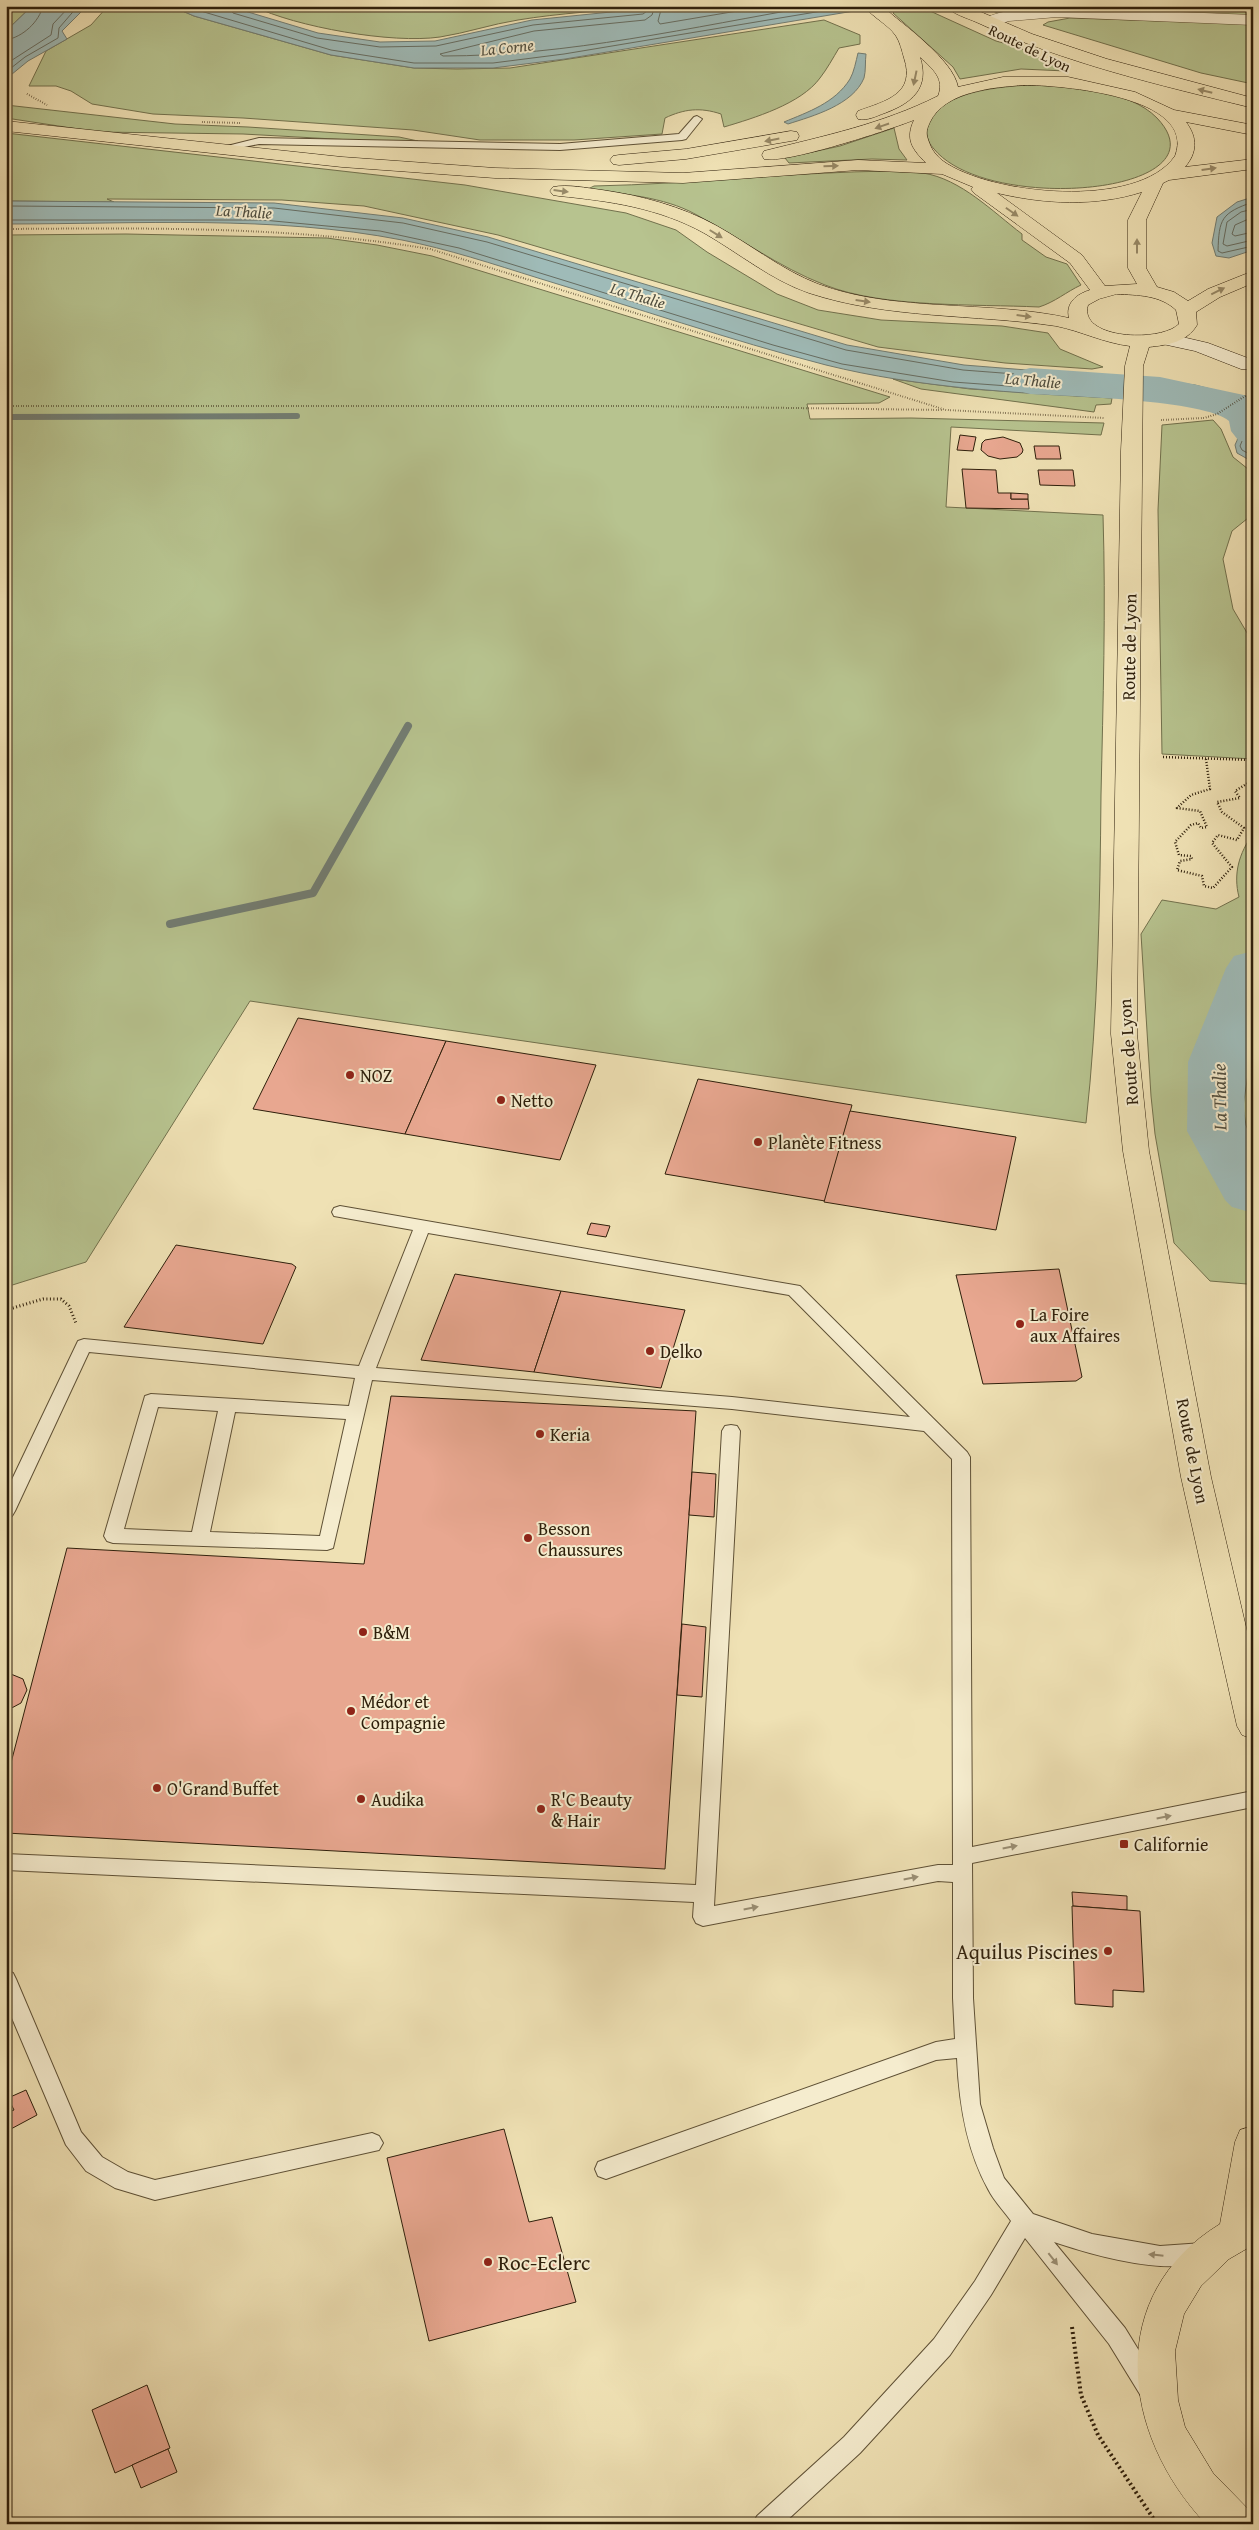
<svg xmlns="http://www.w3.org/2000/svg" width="1259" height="2530" font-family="'Gentium Book Plus',serif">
<rect width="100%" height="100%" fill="#efe1b4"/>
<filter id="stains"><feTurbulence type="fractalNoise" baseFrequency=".004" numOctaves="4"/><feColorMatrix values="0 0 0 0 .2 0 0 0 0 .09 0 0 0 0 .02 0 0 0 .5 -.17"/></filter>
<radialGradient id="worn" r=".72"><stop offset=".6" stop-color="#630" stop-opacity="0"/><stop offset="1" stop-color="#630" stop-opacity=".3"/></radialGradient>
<g fill="#b7c38f" stroke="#72714d">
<polygon points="6,6 32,6 6,31"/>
<path d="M112,6H171L194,16L331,55L414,68L457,69L510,68L824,20L860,35V44L839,48C833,58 827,69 820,78C801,104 754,118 724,127L721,114C700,107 684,109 665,118L662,134L574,140H480L413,130L243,118L153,114L92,104L71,91L56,86H29L46,51L91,25L107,7Z"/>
<path d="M253,6H647C604,11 560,13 518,20C492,24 466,33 440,37C392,44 296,27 253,6Z"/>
<polygon points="889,6 919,6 996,41 1018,47 1066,71 1021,69 960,79 953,67 893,13 895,11"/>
<polygon points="978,6 1253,6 1253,16 1038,7 998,13"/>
<polygon points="1070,18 1253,24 1253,84 1201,73 1043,25 1048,22"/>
<path d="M1028,85C1066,86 1129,89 1157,118C1229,194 988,215 934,149C926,140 924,129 931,118C948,91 999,87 1028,85Z"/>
<polygon points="6,105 175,124 248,127 399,137 418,141 370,141 243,134 98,132 6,118"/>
<polygon points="894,128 899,149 907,160 872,159 789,163 785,158 840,146"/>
<polygon points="6,133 465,185 626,213 676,230 707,252 777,294 818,310 881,320 1002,326 1048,333 1060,349 1103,367 1092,369 1005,363 878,347 498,235 364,206 282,200 107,199 114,202 6,201"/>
<path d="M892,171C903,172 913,172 923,173C961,179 993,212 1022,234V240L1046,257L1067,264L1081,285C1066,292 1055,302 1039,307C975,304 883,308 825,285C778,267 739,237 695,214C664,197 623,194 588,189L594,186C694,184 793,172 892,171Z"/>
<path d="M126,234L327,238L377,245L432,256L890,397L879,403L807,404L810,419L911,418L1104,423L1101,435L951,427L946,507L1103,515C1106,609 1103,702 1101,795C1100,904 1098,1014 1086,1123L250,1001L86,1262L6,1287V235Z"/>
<polygon points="893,379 970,389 1112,398 1111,404 1096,405 1094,412 921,389"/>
<polygon points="1213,420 1221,429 1233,457 1253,473 1253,514 1232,531 1223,559 1233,609 1253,643 1253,759 1162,754 1158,510 1162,425"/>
<path d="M1253,834V1283L1247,1284L1210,1281L1174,1243L1155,1134L1151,1096L1141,934L1162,900L1216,909L1239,897C1233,874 1239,853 1253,834Z"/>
</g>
<g fill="#9fbbb8" stroke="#727d73">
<polygon points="32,6 87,6 62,31 67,39 28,61 6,79 6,31"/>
<polygon points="171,6 228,6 318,33 380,42 435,41 532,20 670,6 855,6 860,10 565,59 493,68 414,68 331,55 194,16"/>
<path d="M858,53L866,54C865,61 866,71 864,78C853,105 813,116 788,124L784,122C808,112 835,103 850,79C854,72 856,61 858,53Z"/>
<polygon points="1253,197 1253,250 1229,258 1216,256 1212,243 1217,217 1237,202"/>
<path d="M6,201L274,203L403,218L488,237L847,345L964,365L1114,377L1112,398C1016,393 919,388 826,365C729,340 634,307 538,278C493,264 448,249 402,240C274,215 137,224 6,224Z"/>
<polygon points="1153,380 1195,385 1234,395 1221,407 1197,401 1153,398"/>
<path d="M1249,401L1253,402V462L1237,453L1235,445C1241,433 1240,425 1234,413Z"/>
<path d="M1253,962V1041L1243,1107L1246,1125L1253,1144V1202C1202,1156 1209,1060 1230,1002C1235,988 1246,975 1253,962Z"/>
</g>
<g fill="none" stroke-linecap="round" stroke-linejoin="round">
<g stroke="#666d62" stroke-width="1">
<polyline points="184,6 331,50 414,63 493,63 564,54 852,6"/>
<polyline points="229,6 233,13 317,38 380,47 436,46 533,25 643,14 647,11 648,6"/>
<path d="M655,6L652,15L645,20L534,31L440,54L443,56C568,56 692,27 815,6"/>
<polyline points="662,6 658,21 660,24 767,6"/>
<path d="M6,40C23,37 39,22 43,6"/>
<polyline points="6,64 51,35 53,24 70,6"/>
<polyline points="6,72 25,57 58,38 59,28 78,6"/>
<path d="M1253,202C1221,213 1219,219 1218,251L1222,253L1253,246"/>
<polyline points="6,206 274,208 403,223 487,242 846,350 963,370 1106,381 1108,391 1105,393 953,382 842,364 773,345 459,248 380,231 263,220 6,220"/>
<polyline points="1253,209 1241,212 1227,222 1223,244 1227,246 1253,240"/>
<polyline points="1253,217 1235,225 1232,234 1235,236 1253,232"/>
<polygon points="1161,385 1215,394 1223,399 1219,402 1198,396 1161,394 1159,392"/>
<polyline points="1253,406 1241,414 1245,434 1240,446 1242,450 1253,456"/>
<path d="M1253,973C1247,982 1239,992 1235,1002C1219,1041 1213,1109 1226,1149C1232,1166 1242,1181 1253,1195"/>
<path d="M1253,986C1228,1033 1214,1096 1232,1149C1237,1162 1245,1173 1253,1185"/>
<path d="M1253,1040L1245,1042L1240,1048C1234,1075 1221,1137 1253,1150"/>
<path d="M1253,1046L1248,1047L1245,1051C1239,1082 1233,1113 1248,1142L1253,1143"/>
</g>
<polyline stroke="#727d73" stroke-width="6" points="6,417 297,416"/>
<polyline stroke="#727d73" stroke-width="8" points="170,924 313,893 408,726"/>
<g fill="#9fbbb8" fill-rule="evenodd">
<path d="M1030,368L1160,377L1253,397V444L1238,440L1231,431L1229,421C1206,400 1067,396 1030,394L1015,390L1009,381L1015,372Z"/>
<polygon points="1253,951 1253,1040 1244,1062 1245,1131 1253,1145 1253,1213 1232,1207 1225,1200 1187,1131 1188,1062 1226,968 1234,956"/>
</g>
</g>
<g fill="#e8a790" stroke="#2e1f0b">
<polygon points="960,435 976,437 973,451 957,450"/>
<polygon points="1003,437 1020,443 1023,450 1022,453 1017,457 1000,459 988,456 981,450 982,443 985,440"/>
<polygon points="1034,446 1059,446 1061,459 1036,459"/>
<polygon points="962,469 996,470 998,493 1011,493 1011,499 1028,499 1029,509 966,508"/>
<polygon points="1038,470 1073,470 1075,486 1040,485"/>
<polygon points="1011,493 1028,494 1028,499 1011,499"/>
<polygon points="298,1018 446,1041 405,1134 253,1109"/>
<polygon points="446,1041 596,1065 560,1160 405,1134"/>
<polygon points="698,1079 852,1105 825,1201 665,1174"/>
<polygon points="850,1111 1016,1137 996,1230 824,1202"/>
<polygon points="591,1223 610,1226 606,1237 587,1234"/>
<polygon points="176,1245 292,1264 296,1267 263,1344 124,1327"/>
<polygon points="1059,1269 1082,1377 1076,1381 983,1384 956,1275"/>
<polygon points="455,1274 561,1291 534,1372 421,1360"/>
<polygon points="561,1291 685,1310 661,1388 534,1372"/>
<polygon points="391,1396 696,1411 665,1869 6,1833 6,1782 67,1548 364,1564"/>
<polygon points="692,1472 716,1474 714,1517 689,1515"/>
<polygon points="682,1624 706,1627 702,1697 677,1695"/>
<polygon points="6,1672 23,1679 27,1690 21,1703 6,1711"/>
<polygon points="1072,1892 1127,1896 1127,1910 1073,1906"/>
<polygon points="1072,1906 1140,1911 1144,1992 1113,1990 1113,2007 1075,2004"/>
<polygon points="26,2090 37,2115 9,2130 6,2124 6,2113 14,2110 8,2098"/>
<polygon points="504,2129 529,2222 552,2217 576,2302 429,2341 387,2158"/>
<polygon points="147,2385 170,2448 115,2473 92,2410"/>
<polygon points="168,2449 177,2472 141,2488 132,2465"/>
</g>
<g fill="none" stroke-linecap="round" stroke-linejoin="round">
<g stroke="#5e5035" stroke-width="2">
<g id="lane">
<polygon points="697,116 702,119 686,139 682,140 560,150 259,144 220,152 215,149 259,138 560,144 679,134 694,117"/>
<path d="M340,1206L800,1286L967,1452L970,1457L972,1847L1253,1791V1807L972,1863L973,1998L980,2104L993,2148L1004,2178L1033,2214L1092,2234L1160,2246L1203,2243L1211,2246L1214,2253L1211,2260C1168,2277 1096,2256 1054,2242L1125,2328L1157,2380L1160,2388L1157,2396L1149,2399L1141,2396L1109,2344L1025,2238L991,2295L950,2355L860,2453L783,2524H753L757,2516L844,2437L934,2339L975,2281L1011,2221C1004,2211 994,2201 988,2189C966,2149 959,2103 957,2058L936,2060L606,2179L598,2176L595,2169L598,2162L606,2159L936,2042L955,2039L953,1998V1882L938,1881L703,1926L696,1923L693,1917L694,1902L6,1870V1854L696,1885L722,1431L725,1426L731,1425L737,1426L740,1431L714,1906L938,1865H953L952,1459L924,1431L732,1409L372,1380L333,1548L327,1550L113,1543L107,1541L104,1536L145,1396L151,1394L349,1406L355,1378L89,1352L15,1511L12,1516L6,1518V1492L78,1341L84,1339L359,1366L413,1230L334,1216L332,1212L334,1208ZM428,1233L789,1295L910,1417L732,1397L376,1368ZM158,1407L218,1411L192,1532L124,1529ZM235,1412L346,1419L320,1536L210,1532Z"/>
<polygon points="6,1970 13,1973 16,1979 81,2132 102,2157 128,2172 155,2180 372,2133 379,2136 383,2143 379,2150 155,2200 115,2188 86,2171 66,2145 6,2004"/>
</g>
</g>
<g stroke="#5e5035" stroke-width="1">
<path id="street" d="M1057,7L1253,15V25L1057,17L1009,21L990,27L982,22C992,8 1040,9 1057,7Z"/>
</g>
<g stroke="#2e1f0b" stroke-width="1">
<polygon id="secondary" points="1165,333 1208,343 1253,360 1253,370 1241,369 1195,351 1158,343 1156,339 1158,335"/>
</g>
<g stroke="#2e1f0b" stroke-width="1">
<g id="primary">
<path d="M864,6H882C903,25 953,59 958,87L1003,77H1068L1135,92L1174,110L1253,125V135L1186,122C1198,138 1197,153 1185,167L1253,159V169L1169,180L1163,183L1146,220V268L1157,287L1174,292L1188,301L1208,289L1253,271V283L1220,297L1196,312L1197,325C1187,342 1168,345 1149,347L1143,366L1137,1034L1149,1151L1211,1477L1253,1657V1739L1242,1735L1237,1726L1181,1477L1123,1151L1111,1034L1121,451L1125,366L1130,346C1104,343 1081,331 1056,326C974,314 888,319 809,293C771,280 739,253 704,233C659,208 610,201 559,196L553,195L550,191L553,187C568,184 586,188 602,190C642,196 681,206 717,226C751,245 782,270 818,284C896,313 988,300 1069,318C1065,303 1077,294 1090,290L1070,263L974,193L971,189L973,187L942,174L858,170L683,183L495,178L342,167L6,131V121L342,157L495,168L683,173L858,160L926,163C912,149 905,139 914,120C889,130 786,164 764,159L762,155L764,151C824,136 882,124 938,96C945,79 933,69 920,57C930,88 912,103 885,113C876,116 868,121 858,119L856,115L858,111C886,101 916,94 904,58C902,51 900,42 896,36C888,24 873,18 864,6ZM1024,85C1060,85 1198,96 1175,156C1138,210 990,195 943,161C934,154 930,147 927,136C926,130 928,127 930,122C945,91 994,87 1024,85ZM1142,192L1128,220V268L1137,284L1105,286L1082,255L997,193C1044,204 1095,207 1142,192ZM1117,294C1138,295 1160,295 1176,310L1179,324C1160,343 1078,339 1088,305L1099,299Z"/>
<path d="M946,6H967L1032,34L1107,59L1253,98V108C1159,85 1064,63 976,22C967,18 952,14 946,6Z"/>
<polygon points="791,131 797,132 799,136 797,140 686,159 619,165 613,164 610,160 613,156 619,155 686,149"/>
<path d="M1253,2126V2245L1229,2259L1201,2286L1184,2314L1175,2351L1178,2400L1185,2427L1213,2473L1249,2510L1253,2524H1206C1121,2434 1104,2295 1220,2224L1235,2142L1240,2130Z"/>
</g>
</g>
<g stroke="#2e1f0b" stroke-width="2" stroke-dasharray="0.5 2" stroke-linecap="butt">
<polyline points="27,94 47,105"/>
<polyline points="202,122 241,123"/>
<path d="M6,229C148,228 289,226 430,249L946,410L1105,418"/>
<polyline points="1253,303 1250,311 1253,321"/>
<polyline points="6,406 644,406 943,410"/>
<polyline points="1161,420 1204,418 1217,414 1253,391"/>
</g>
<g stroke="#2e1f0b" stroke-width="2.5" stroke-dasharray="1 2" stroke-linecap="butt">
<polyline points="1163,757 1253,760"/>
<polyline points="1206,759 1210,789 1191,795 1177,808 1200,811 1207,827 1201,828 1198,823 1191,825 1175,842 1179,855 1191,856 1192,859 1180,861 1177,870 1202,876 1204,886 1213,888 1232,867 1212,843 1218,835 1237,840 1244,828 1222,812 1217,802 1240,798 1235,791 1253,780"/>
</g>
<polyline stroke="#2e1f0b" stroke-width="3" stroke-dasharray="1 2.5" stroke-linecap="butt" points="6,1310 43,1299 61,1299 69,1306 76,1323"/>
<polyline stroke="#2e1f0b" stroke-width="4" stroke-dasharray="2 3" stroke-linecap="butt" points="1072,2327 1081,2395 1098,2435 1157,2524"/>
<use href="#lane" fill="#f5ecce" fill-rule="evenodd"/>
<use href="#street" fill="#f5ecce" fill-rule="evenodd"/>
<use href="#secondary" fill="#f5ecce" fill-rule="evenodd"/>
<use href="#primary" fill="#efe1b4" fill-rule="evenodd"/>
</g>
<defs><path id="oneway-solid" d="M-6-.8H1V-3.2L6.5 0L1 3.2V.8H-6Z" transform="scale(1.25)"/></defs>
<g fill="#988a68">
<use href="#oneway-solid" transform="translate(915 78) rotate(102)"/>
<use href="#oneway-solid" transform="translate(1205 91) rotate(-166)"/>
<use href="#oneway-solid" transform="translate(882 126) rotate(161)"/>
<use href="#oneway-solid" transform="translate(772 140) rotate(169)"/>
<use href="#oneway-solid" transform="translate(831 166) rotate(-2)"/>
<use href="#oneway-solid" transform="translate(1209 169) rotate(-8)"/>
<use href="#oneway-solid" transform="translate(561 191) rotate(7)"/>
<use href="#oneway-solid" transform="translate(1012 212) rotate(35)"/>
<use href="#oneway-solid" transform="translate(716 234) rotate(32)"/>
<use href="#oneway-solid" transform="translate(1137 246) rotate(-90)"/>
<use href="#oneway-solid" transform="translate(1218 291) rotate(-26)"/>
<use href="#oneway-solid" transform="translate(863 301) rotate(8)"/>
<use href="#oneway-solid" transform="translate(1024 316) rotate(7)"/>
</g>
<g fill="#9b9076">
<use href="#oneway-solid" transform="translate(1164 1817) rotate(-11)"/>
<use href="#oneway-solid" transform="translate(1010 1847) rotate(-11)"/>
<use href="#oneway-solid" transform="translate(911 1878) rotate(-11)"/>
<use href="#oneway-solid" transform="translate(751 1908) rotate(-11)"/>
<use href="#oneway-solid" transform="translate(1156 2255) rotate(-174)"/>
<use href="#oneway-solid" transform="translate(1053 2259) rotate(52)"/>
</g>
<g fill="#8f2418" stroke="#f5ecce" stroke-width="2">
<circle cx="350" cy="1075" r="5"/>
<circle cx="501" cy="1100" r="5"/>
<circle cx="758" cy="1142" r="5"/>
<circle cx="1020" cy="1324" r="5"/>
<circle cx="650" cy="1351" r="5"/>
<circle cx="540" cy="1434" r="5"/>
<circle cx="528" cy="1538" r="5"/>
<circle cx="363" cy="1632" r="5"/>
<circle cx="351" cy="1711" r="5"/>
<circle cx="157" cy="1788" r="5"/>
<circle cx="361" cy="1799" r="5"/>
<circle cx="541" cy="1809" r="5"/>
<rect x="1119" y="1839" width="10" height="10" rx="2.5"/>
<circle cx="1108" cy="1951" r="5"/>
<circle cx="488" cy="2262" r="5"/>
</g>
<g text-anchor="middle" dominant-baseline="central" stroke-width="4" stroke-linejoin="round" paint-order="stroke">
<g font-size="15" fill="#2e1f0b" stroke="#f5ecce">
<text transform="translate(1030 48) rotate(26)">Route de Lyon</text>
</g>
<g font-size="16" font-style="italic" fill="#504e3f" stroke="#f5ecce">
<text transform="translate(507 47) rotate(-6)">La Corne</text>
<text transform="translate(244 211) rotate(3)">La Thalie</text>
<text transform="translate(638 295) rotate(17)">La Thalie</text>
<text transform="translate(1033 380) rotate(5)">La Thalie</text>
</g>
<g font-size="18" fill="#2e1f0b" stroke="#f5ecce">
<text transform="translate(1129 647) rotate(-89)">Route de Lyon</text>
<text transform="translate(1128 1052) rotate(-94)">Route de Lyon</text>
<text transform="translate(1193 1451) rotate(79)">Route de Lyon</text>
</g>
<g font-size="18" fill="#2e1f0b" stroke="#f5ecce" text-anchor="start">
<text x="360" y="1075">NOZ</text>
<text x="511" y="1100">Netto</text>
<text x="768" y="1142">Planète Fitness</text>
<text x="1030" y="1314">La Foire<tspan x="1030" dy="21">aux Affaires</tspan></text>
<text x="660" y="1351">Delko</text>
<text x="550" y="1434">Keria</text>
<text x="538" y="1528">Besson<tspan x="538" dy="21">Chaussures</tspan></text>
<text x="373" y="1632">B&amp;M</text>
<text x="361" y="1701">Médor et<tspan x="361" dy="21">Compagnie</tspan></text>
<text x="167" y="1788">O'Grand Buffet</text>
<text x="371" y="1799">Audika</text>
<text x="551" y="1799">R'C Beauty<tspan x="551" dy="21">&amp; Hair</tspan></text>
<text x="1134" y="1844">Californie</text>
</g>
<g font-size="19" font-style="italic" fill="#504e3f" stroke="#f5ecce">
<text transform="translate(1219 1097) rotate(-91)">La Thalie</text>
</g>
<g font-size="21" fill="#2e1f0b" stroke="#f5ecce" text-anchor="end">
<text x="1098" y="1951">Aquilus Piscines</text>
<text x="498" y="2262" text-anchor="start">Roc-Eclerc</text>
</g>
</g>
<rect width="1259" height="2530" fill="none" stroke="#efe1b4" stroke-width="25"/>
<rect x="8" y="8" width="1244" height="2515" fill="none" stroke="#2e1f0b" stroke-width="2.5"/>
<rect x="12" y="12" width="1234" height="2505" fill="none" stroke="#2e1f0b"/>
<rect width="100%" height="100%" filter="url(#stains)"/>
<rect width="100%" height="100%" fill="url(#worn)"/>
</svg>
